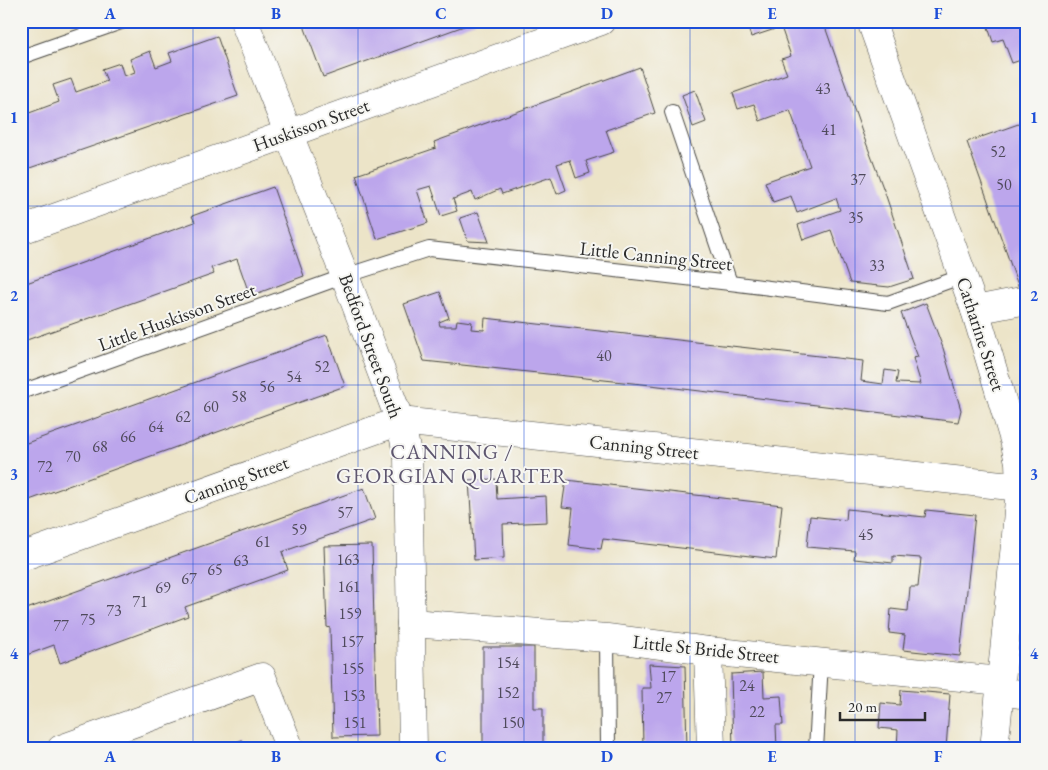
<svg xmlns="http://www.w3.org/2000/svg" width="1048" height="770" font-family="'EB Garamond',serif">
<rect width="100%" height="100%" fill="#f6f6f2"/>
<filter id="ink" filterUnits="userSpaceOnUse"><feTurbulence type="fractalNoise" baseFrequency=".02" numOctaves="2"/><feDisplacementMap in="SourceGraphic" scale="10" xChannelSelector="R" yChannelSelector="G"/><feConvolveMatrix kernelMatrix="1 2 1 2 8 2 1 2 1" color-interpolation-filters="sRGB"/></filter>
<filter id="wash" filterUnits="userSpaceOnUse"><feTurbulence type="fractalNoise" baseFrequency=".0096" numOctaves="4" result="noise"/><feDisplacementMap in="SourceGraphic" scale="20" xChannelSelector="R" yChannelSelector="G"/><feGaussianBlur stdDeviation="1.12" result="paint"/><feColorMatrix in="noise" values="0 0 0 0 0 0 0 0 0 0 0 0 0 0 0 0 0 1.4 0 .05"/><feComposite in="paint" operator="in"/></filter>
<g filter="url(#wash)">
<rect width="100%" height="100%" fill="#ece4c8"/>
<g id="blocks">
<g fill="#bca6ec">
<polygon points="307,21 475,21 475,22 323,77 303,23"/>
<polygon points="746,21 823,21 862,132 885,193 914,279 889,287 850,283 831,230 803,240 798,225 840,210 836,198 797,213 791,196 773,202 765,182 810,166 790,110 760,121 754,104 738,109 733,93 787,74 781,59 791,56 781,27 751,37"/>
<polygon points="986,21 1027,21 1027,58 1012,63 1003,39 993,42"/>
<polygon points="217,36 238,96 21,171 21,116 59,102 53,85 71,79 76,92 107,81 102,69 120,63 124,76 135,72 130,59 150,51 156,67 172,61 169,53"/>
<polygon points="640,67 655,113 606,130 614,152 586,161 590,173 576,178 570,160 557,164 566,190 557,194 551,177 502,194 500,189 475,200 472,192 453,199 457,211 441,216 431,186 417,190 428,223 377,239 356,175 436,148 434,142"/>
<polygon points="695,90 706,122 693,127 682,95"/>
<polygon points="1027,121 1027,287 1019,288 967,142"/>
<polygon points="273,187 304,276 250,296 237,259 211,268 214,274 21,342 21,285 195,222 192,216"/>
<polygon points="478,212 489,242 468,241 460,218"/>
<polygon points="440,292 449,318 439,322 440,326 456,326 457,320 472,322 471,329 484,330 485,318 863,361 861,381 883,384 885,370 898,372 896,383 921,384 913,358 918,357 901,313 926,303 943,348 961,410 958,422 642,384 424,361 404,304"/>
<polygon points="327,335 345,386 21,503 21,445"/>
<polygon points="496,479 497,499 546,496 547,522 503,524 504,558 474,560 469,480"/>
<polygon points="566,480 782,505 776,559 603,539 601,549 569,545 573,508 562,507"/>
<polygon points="364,488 375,519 282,552 288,570 185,607 188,616 60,663 54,645 21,657 21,611"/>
<polygon points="847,509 925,517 926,510 975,515 960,656 903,650 905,635 889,633 891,609 908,611 910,587 918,587 921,558 893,556 893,563 854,559 855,551 807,547 810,516 846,520"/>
<polygon points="372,545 377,736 333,737 330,628 327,627 324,546"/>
<polygon points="483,647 534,647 534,708 543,708 543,749 483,749"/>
<polygon points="649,664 685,666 687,749 643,749 642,688 651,688"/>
<polygon points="763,672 764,697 781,696 783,725 776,725 777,749 733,749 731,674"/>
<polygon points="901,690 950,694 946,749 897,749 898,730 879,728 881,703 900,705"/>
<polygon points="242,740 245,749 219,749 219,748"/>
</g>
</g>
</g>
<g filter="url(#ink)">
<use href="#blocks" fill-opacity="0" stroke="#484743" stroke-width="1"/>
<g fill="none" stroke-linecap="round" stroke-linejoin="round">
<g stroke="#484743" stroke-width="16">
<g id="service">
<polyline points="21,57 124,21"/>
<polyline points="672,112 730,283"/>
<polyline points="21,392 345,276 429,249 730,283 888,303 963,276"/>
<polyline points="607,638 608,749"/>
<polyline points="816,749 821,662"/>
</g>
</g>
<g stroke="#484743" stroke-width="29">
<g id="minor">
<polyline points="244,21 345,276 400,421 408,457 413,749"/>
<polyline points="21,230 601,21"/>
<polyline points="975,310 1027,300"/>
<polyline points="21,557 400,421 1020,487"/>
<polyline points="411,623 607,638 708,651 1000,681"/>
<polyline points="708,651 711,749"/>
<polyline points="1000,691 1027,695"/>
<polyline points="61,749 262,677 290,749"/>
</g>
</g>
<g stroke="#484743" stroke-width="29">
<polyline id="primary" points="871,21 975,310 1014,440 1019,462 1020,487 1016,535 994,749"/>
</g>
<use href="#service" stroke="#fff" stroke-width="14"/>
<use href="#minor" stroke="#fff" stroke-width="28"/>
<use href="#primary" stroke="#fff" stroke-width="28"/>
</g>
</g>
<path fill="none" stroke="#1d4ed8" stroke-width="1" stroke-opacity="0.55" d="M193,21V749M358,21V749M524,21V749M690,21V749M855,21V749M21,206H1027M21,385H1027M21,564H1027"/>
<g text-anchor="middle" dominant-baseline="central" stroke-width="4" stroke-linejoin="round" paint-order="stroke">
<g font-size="16" fill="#4f4a5b">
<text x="823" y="88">43</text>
<text x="829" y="129">41</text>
<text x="998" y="151">52</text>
<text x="858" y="179">37</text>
<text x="1004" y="184">50</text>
<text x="856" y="217">35</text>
<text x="877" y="265">33</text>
<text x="604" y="355">40</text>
<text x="322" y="366">52</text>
<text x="294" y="376">54</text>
<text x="267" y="386">56</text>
<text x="239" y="396">58</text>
<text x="211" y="406">60</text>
<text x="183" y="416">62</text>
<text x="156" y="426">64</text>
<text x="128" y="436">66</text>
<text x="100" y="446">68</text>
<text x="73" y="456">70</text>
<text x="45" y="466">72</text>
<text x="345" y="512">57</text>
<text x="299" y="529">59</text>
<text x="866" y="534">45</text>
<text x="263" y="541">61</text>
<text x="348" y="559">163</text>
<text x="241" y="560">63</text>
<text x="215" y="569">65</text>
<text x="189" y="578">67</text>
<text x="349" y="586">161</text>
<text x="163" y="587">69</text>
<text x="140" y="601">71</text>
<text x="114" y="610">73</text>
<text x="350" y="613">159</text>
<text x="88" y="619">75</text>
<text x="61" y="625">77</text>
<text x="352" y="641">157</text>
<text x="508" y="662">154</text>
<text x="353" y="668">155</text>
<text x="668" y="676">17</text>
<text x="747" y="685">24</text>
<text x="508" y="692">152</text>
<text x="354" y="695">153</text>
<text x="664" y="697">27</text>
<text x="757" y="711">22</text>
<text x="355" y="722">151</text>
<text x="513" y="722">150</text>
</g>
<g font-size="19" fill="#2b2b2b" stroke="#f6f6f2">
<text transform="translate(311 125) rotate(-20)">Huskisson Street</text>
<text transform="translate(656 256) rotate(6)">Little Canning Street</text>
<text transform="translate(177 317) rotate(-20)">Little Huskisson Street</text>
<text transform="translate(981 334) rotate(72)">Catharine Street</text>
<text transform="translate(371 346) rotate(70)">Bedford Street South</text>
<text transform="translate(644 447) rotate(6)">Canning Street</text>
<text transform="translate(236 480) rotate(-20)">Canning Street</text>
<text transform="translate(706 649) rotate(6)">Little St Bride Street</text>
</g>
<g font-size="21" letter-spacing="1" fill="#5e566f" stroke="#f6f6f2">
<text x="452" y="451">CANNING /<tspan x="452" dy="24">GEORGIAN QUARTER</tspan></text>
</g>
</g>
<rect width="1048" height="770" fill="none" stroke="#f6f6f2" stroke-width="55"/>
<path d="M840 712v8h85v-8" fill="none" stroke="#2b2b2b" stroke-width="2.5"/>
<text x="848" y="712" font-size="15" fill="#2b2b2b" stroke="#f6f6f2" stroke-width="4" paint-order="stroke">20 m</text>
<rect x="28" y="28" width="992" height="714" fill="none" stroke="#1d4ed8" stroke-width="2"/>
<g font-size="16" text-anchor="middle" font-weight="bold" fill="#1d4ed8">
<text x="110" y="19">A</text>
<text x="276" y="19">B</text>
<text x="441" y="19">C</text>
<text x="607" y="19">D</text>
<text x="772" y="19">E</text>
<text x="938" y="19">F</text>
<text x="14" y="123">1</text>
<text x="1034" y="123">1</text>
<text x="14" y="301">2</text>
<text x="1034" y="301">2</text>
<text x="14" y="480">3</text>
<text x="1034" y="480">3</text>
<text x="14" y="659">4</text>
<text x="1034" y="659">4</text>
<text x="110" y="762">A</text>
<text x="276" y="762">B</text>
<text x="441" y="762">C</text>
<text x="607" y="762">D</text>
<text x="772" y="762">E</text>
<text x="938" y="762">F</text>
</g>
</svg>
